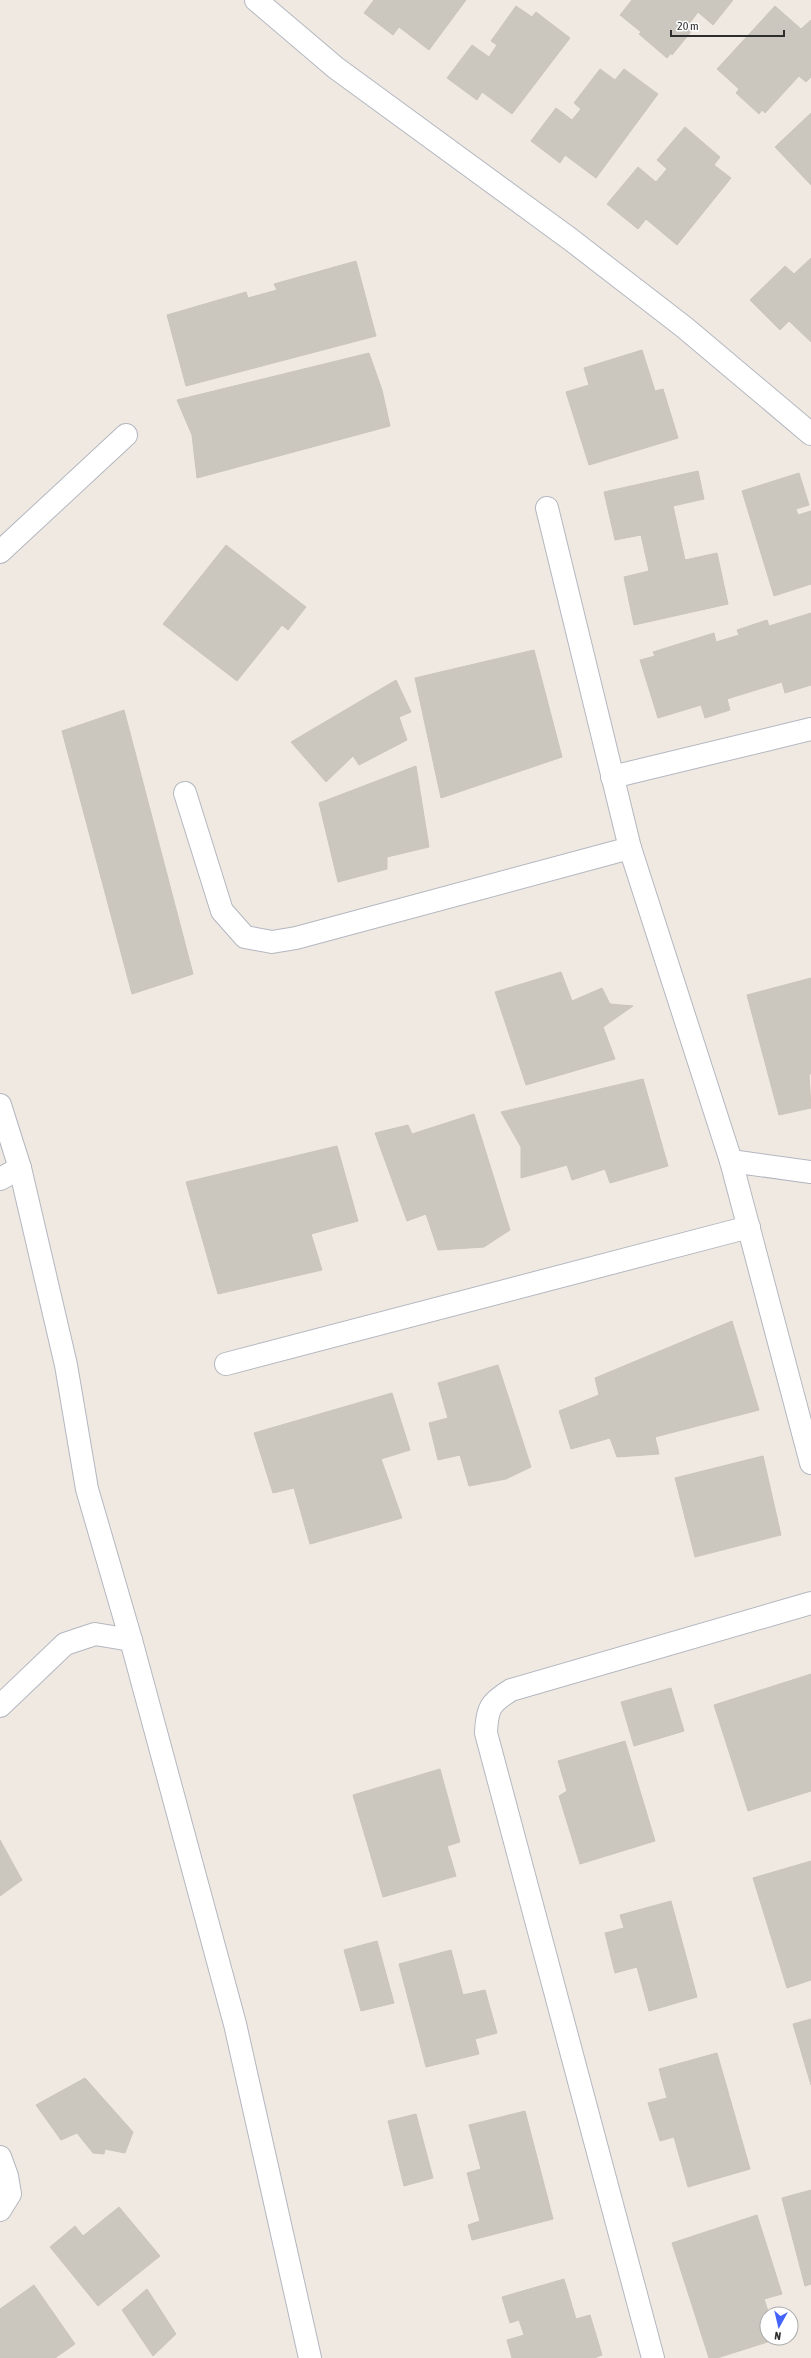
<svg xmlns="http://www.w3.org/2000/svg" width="811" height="2358" font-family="'Asap Condensed',sans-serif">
<rect width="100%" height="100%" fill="#efe9e1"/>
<g fill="#cbc7bf" stroke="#cbc5ba">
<polygon points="374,0 466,0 429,50 399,27 393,35 364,13"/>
<polygon points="632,0 733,0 713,25 698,12 689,24 694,28 672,55 671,53 667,58 639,34 641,32 620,15"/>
<polygon points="516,6 532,17 536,12 570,38 512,114 482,92 477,100 447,78 472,45 489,57 497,45 491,41"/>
<polygon points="775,6 801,29 811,20 811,77 806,82 799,76 765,113 762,110 759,114 736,93 739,89 717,69"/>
<polygon points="600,69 615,80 624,69 658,94 596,178 565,155 560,163 531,141 556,108 572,120 581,109 574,103"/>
<polygon points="811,113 811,185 775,147"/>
<polygon points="685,127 720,157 714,165 731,178 677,245 646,219 638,229 607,204 638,167 656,182 667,169 657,160"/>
<polygon points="811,258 811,342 789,321 780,330 750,300 785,266 794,274"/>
<polygon points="356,261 376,336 186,386 167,315 246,292 248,298 277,290 274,284"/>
<polygon points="642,350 655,391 663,389 678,438 589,465 566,392 589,385 584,368"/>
<polygon points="369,353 382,390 390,426 197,478 192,435 177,400"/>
<polygon points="698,471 704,499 673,506 685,560 717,553 728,604 634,625 624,577 649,571 641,535 615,540 604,492"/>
<polygon points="799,473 809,505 796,509 798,515 811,511 811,584 774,596 742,491"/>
<polygon points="226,545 306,607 288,630 282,625 237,681 163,624"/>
<polygon points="811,613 811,685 785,693 782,682 727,699 730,710 705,718 701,705 658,718 640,660 655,656 653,652 714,633 716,642 739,635 737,630 767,620 769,626"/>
<polygon points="534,650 562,757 441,798 415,678"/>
<polygon points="396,680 411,712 399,717 407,740 359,765 353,756 326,782 291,742"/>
<polygon points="124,710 193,974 132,994 62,731"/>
<polygon points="416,766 429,847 387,857 387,869 338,882 319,803"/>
<polygon points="561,972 572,1001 602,988 610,1004 633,1006 603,1027 615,1059 526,1085 495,992"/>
<polygon points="811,978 811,1074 809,1074 811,1108 779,1115 747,995"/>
<polygon points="643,1079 668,1166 610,1183 605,1169 572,1180 567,1165 521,1178 521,1147 501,1112"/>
<polygon points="474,1114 510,1230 484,1247 438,1250 426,1214 407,1221 375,1133 408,1125 412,1134"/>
<polygon points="337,1146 358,1221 311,1234 322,1270 218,1294 186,1182"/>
<polygon points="732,1321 759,1410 655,1437 659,1454 617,1457 610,1438 571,1449 559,1411 599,1395 595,1378"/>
<polygon points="498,1365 531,1467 506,1479 469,1486 460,1455 438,1460 429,1423 448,1418 438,1383"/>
<polygon points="392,1393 410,1450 381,1459 402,1518 310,1544 294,1488 273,1493 254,1433"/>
<polygon points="763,1456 781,1535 695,1557 675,1478"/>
<polygon points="811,1674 811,1791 748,1811 714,1705"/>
<polygon points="671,1688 684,1731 634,1746 621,1702"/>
<polygon points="625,1741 655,1841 580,1864 559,1796 567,1791 558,1761"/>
<polygon points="440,1769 460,1842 447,1846 456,1876 383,1897 353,1795"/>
<polygon points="0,1840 22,1880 0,1896"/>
<polygon points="811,1861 811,1980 787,1988 753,1878"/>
<polygon points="671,1901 697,1997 649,2011 637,1967 615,1973 605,1933 624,1928 620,1915"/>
<polygon points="377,1941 394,2003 361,2011 344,1950"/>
<polygon points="451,1950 463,1995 485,1990 497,2033 475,2039 479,2054 426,2067 399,1964"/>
<polygon points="811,2019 811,2085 793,2024"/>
<polygon points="717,2053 750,2169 688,2187 674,2137 660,2141 648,2103 667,2098 659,2069"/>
<polygon points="85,2078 133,2132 125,2153 105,2149 104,2154 93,2153 77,2133 61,2140 36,2105"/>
<polygon points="525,2111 553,2219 472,2240 468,2225 480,2221 467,2173 481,2169 469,2125"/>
<polygon points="416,2114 433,2178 404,2186 388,2121"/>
<polygon points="811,2190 811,2284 805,2286 782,2198"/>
<polygon points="119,2207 160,2256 98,2306 50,2247 75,2226 83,2236"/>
<polygon points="757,2215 782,2294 764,2299 769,2314 767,2314 767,2338 777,2339 717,2358 709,2358 672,2243"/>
<polygon points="564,2279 576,2319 590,2315 602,2355 594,2358 512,2358 507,2340 524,2335 519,2320 510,2323 502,2297"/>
<polygon points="34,2285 75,2344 55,2358 0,2358 0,2309"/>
<polygon points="147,2289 176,2334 153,2356 122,2310"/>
</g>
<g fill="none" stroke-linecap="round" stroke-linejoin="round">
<g stroke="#b4b7c1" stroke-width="24">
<g id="minor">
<polyline points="256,0 336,68 570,239 684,327 811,434"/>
<polyline points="547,508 630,848 731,1161 811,1463"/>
<polyline points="0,552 126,435"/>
<polyline points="612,777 811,729"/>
<polyline points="185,793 222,911 245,937 272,942 296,938 630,848"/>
<polyline points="0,1105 20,1168 66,1365 87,1489 131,1640 235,2024 310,2358"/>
<polyline points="731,1161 811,1172"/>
<polyline points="0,1179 20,1168"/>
<polyline points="226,1364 749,1227"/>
<polyline points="0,1706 65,1644 95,1634 131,1640"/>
<polyline points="0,2157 7,2176 10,2194 0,2210"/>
<path d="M653,2358L486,1733C487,1708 490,1703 511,1690L811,1603"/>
</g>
</g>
<use href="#minor" stroke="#fff" stroke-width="22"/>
</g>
<g transform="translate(779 2326) rotate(188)"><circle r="19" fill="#ffffff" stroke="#ababab"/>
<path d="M0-3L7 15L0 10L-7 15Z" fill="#4264fb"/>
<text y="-6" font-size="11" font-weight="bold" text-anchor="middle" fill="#2e2e2e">N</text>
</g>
<path d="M671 30v6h113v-6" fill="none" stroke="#2e2e2e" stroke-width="2"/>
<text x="677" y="30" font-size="12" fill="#2e2e2e" stroke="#ffffff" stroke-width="3" paint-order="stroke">20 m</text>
</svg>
